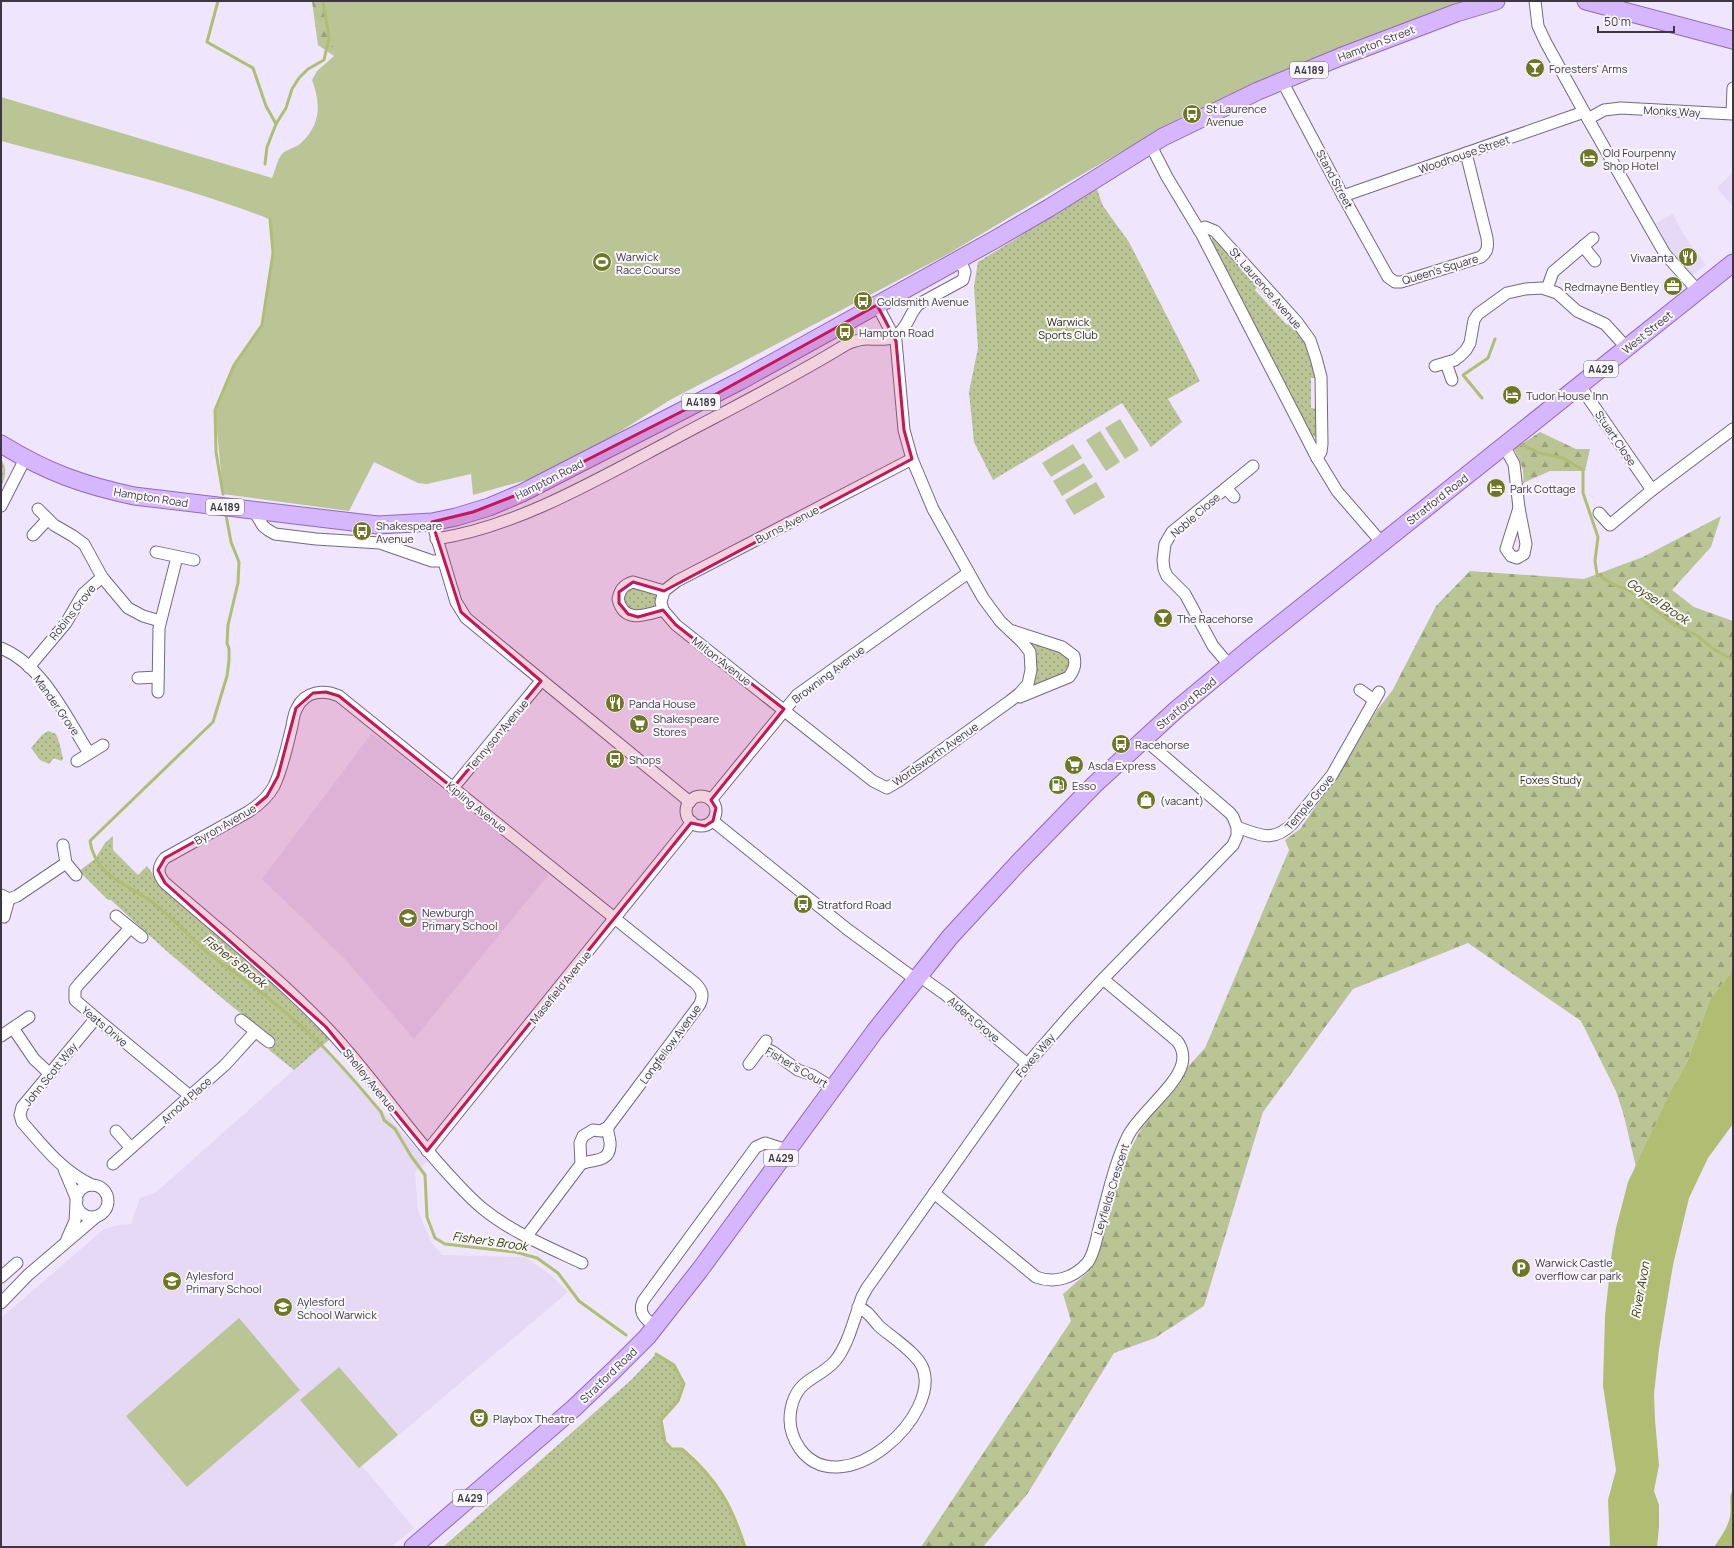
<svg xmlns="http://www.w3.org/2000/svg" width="1734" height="1548" font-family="Manrope,sans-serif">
<defs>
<pattern id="green-dots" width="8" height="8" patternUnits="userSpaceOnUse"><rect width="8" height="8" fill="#bbc494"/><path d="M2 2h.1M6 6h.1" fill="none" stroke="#99a07a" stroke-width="1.8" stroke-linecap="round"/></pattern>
<pattern id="forest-firs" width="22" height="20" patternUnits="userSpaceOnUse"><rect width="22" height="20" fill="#bbc494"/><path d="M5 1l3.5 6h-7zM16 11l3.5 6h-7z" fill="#99a07a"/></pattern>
</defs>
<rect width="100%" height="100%" fill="#efe6fd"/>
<g fill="#e5d9f6">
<polygon points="1733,172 1733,207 1717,188"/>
<polygon points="1673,214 1684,235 1706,265 1690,277 1670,250 1656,223"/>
<polygon points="372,733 549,874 414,1039 344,958 262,879"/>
<polygon points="322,1045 428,1161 415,1172 418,1211 432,1243 442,1255 525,1257 546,1271 568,1292 362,1466 414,1528 391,1547 1,1547 1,1318 104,1229 118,1225 131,1224 140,1198 155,1193"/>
</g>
<g fill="url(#green-dots)">
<polygon points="1097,189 1103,206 1129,242 1200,381 1168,399 1182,422 1151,447 1122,403 993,480 974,442 969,392 978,348 974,286 978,262"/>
<polygon points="1215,236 1260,284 1255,290 1287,325 1293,320 1308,341 1318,378 1311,378 1311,408 1318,409 1317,435 1314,437 1310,435 1212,242 1212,238"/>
<path d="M1,459C8,469 5,477 1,488Z"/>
<polygon points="635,585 656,594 657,600 654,606 636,612 628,609 622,598 624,592"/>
<polygon points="1027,641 1064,652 1071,660 1070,671 1035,686 1032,685"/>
<polygon points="48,731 56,734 60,745 63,759 61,761 54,758 49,764 40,760 31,748 42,735"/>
<path d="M113,836V850L138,875L147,866L158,881L274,986L330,1039L294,1070L269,1050L276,1042C263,1026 243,1016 228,1003C188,970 149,936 111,900H108L79,871L95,859L105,843Z"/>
<polygon points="656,1354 674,1365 684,1384 678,1401 661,1420 665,1442 672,1449 682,1449 706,1471 725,1498 746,1547 443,1547 631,1380"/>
</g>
<g fill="url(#forest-firs)">
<polygon points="312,1 328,1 334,56 318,45"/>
<path d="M1540,432L1576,449H1590L1585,471H1550L1523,483C1525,470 1520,460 1514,449Z"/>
<polygon points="1721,516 1711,547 1672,590 1694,607 1733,621 1733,970 1710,999 1687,1062 1636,1167 1624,1116 1616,1091 1581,1021 1468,943 1353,989 1263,1112 1204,1306 1155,1338 1114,1353 1028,1493 983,1547 921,1547 1071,1321 1063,1294 1088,1272 1127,1156 1141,1129 1186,1069 1205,1048 1289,850 1285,840 1300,829 1342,768 1377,710 1392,691 1436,606 1470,571 1584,579 1643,557"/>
</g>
<g fill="#bbc494">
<path d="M327,1H1469L1424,15L1187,114L1062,186L948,254L670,400L597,446L537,477L473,495L471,474L427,484L418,483L374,462L349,511L223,494L215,410L234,365L263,325L273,253L269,219C183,185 91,165 1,141V97L272,178C275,171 277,160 282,154C286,149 296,148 301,143C321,124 321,104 312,80L317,71L334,56Z"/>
<polygon points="1120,419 1139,450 1125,459 1105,428"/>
<polygon points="1100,431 1120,462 1106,471 1086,440"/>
<polygon points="1073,444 1082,458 1051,477 1042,463"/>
<polygon points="1084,463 1093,477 1062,496 1053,481"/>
<polygon points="1096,482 1105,497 1074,515 1065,500"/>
<polygon points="239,1318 300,1390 187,1487 126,1416"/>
<polygon points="339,1367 398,1435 359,1468 300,1400"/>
</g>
<g fill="#b2bd74">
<polygon points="1733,970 1733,1124 1708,1158 1689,1198 1673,1265 1659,1349 1654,1394 1655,1420 1659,1465 1654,1491 1659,1505 1659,1527 1657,1547 1610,1547 1608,1500 1616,1470 1603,1386 1605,1316 1612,1251 1616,1228 1628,1182 1673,1087 1674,1087 1687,1062 1710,999"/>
<path d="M1733,1489V1547H1714C1720,1538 1728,1528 1730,1516C1732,1506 1728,1498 1733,1489Z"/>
</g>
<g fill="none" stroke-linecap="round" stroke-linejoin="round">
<g stroke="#b2bd74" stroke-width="3">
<polyline points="218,1 207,42 253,68 266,106 276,124 267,147 265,164"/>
<polyline points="276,124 286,108 292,89 299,78 308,69 324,60 329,38 323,1"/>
<polyline points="1482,398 1463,375 1488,358 1495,339"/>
<polyline points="1522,445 1540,453 1563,458 1583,470 1583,493 1598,537 1595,561 1597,574 1612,584 1631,591 1673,624 1698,636 1712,648 1733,660"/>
<polyline points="223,494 216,452 215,410 234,365 262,325 273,253 270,219"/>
<path d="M226,515L231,542L239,562L238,583L228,625L227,643L229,649V661L227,676L213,722L95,836L90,841C95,876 127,884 152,902C171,916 186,933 203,949C215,960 229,968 242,978C266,996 290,1015 312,1036C337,1059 359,1086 381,1112L384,1120L395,1129L411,1156L425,1175L427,1217L435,1238L445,1244L515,1252L537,1258L558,1273L579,1301L626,1335"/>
<path d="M656,1354L674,1365L684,1384L678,1401L661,1420L665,1442L672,1449H682C717,1479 731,1504 745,1547"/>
</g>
<g stroke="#736982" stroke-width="13">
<g id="street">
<polyline points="1535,1 1538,26 1546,43 1588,119 1665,254 1698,291"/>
<path d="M1282,81L1343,196L1388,277L1395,282H1401L1481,257C1488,252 1488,246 1487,238L1466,153"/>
<polyline points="1588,119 1604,110 1621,108 1732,114 1733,88"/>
<polyline points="1150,144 1167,177 1202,235 1317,458 1337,491 1382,543"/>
<polyline points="1343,196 1584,112"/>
<polyline points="1199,230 1205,227 1215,231 1297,322 1310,340 1316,358 1321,377 1322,444 1321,452 1317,458"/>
<polyline points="1583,246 1595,261"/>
<polyline points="1547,289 1553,272 1593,238"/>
<polyline points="1446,363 1452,380"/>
<polyline points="1435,366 1455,360 1460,356 1466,350 1470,343 1474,320 1478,314 1507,293 1525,289 1542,288 1557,293 1577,311 1605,324 1627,348"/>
<polyline points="1580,386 1652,490"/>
<polyline points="1504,446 1514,464 1519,508"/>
<polyline points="1226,488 1234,497"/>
<polyline points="1,506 25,459"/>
<polygon points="1519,508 1526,544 1524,554 1517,558 1511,556 1506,549"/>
<polyline points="38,509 54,525 73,536 84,544 102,577 128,608 143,616 160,621"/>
<polyline points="254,511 263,526 268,530 275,534 316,539 380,543 432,561 443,561"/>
<polyline points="1599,513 1610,525 1652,490 1733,429"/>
<polyline points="432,522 456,602 466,618 690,802"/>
<polyline points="33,535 48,519"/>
<path d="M436,539C517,527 600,478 672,440C730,409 790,379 847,344C854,341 860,339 868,339C880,339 890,342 900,332C909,324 910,312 919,304L963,280L965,272L960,259"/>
<polyline points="156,552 194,560"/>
<path d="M633,582L664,591L661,602L663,610C645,615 624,624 618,599C620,590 623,585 633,582Z"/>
<polyline points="664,591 677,581 912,459"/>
<polyline points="663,610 676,625 873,781 887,788 899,781 1010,701 1019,694 1028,684 1031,670 1030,652 1022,642 1000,621 983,598 933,509 912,459 904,430 896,341 877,305"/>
<path d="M1013,631L1062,647L1074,656C1076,665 1074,670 1069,677L1020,697"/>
<path d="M1,648C43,665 66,717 89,753"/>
<polyline points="1230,666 1213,646 1185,594 1167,576 1164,569 1163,560 1165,544 1172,532 1253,466"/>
<polyline points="29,667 66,623 83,594 102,577"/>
<polyline points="138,678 158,677"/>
<polyline points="1360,690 1374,700"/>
<polyline points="158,692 159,628 177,557"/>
<path d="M1144,739L1230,813L1233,817L1237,827C1259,835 1273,843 1292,824L1332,775L1379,692"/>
<polyline points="77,761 103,745"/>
<polyline points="453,788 541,681"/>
<circle cx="701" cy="811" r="15"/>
<polyline points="711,800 797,695 968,573"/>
<polyline points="713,821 847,929 915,979"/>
<polyline points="63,845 66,863 76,875"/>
<polyline points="1,895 9,899 17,896 66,863"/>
<polyline points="116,916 142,937"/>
<polyline points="4,917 9,899"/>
<polyline points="130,928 79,984 75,989 75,1000 96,1018 190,1096"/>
<polyline points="918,975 946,995 1027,1064"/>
<polyline points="241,1020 269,1042"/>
<polyline points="13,1028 34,1059 50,1074"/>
<polyline points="1,1036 29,1017"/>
<polyline points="762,1047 773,1052 798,1070 812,1075 833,1088"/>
<polyline points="749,1064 766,1041"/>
<polyline points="116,1131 131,1148"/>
<polyline points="427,1151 692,822"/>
<polyline points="113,1164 225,1065 255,1032"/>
<path d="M581,1164C592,1159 609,1163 610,1146C611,1140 607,1134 608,1127"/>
<polyline points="64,1169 77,1200"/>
<path d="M92,1185C62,1171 44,1147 22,1122L20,1115L22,1107L96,1018"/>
<circle cx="92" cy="1201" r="16"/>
<path d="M934,1193L1036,1277C1055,1284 1074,1278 1088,1262C1095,1252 1097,1236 1100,1224C1108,1195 1115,1161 1129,1134C1141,1113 1177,1085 1182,1064C1184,1056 1182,1047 1177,1041L1103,979"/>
<path d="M526,1237L581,1164L580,1143L583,1136L593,1130L601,1131L608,1127L700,1004C704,995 702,990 695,983L339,696C324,689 305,691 297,708C294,713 293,720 292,726C287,746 283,767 274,786C268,797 259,805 248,812L165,858C157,867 157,874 165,883C219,930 277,976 327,1028C371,1074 406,1129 450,1176C460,1187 470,1198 482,1208C511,1232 548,1247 582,1263"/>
<polyline points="67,1239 75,1221 76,1203"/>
<polyline points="1,1277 17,1263"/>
<polyline points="1,1303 28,1275 97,1216"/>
<path d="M858,1307C867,1310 872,1318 878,1325C883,1330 889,1334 894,1338C904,1346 916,1355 922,1366C944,1414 843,1506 800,1449C791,1436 788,1424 791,1409C797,1378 818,1380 835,1361C848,1346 855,1316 862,1297L867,1288L1017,1076L1069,1016L1103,979L1233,845L1237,836V827"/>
<path d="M656,1326C645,1320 638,1313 643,1301L756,1147L765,1143L787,1150"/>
</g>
</g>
<g stroke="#8e6aba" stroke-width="19">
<g id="primary">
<polyline points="1586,1 1733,40"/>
<path d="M1,444C46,472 83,485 134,496L378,525L432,522L456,517L489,507L522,493L740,381L994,240L1049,208L1163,137L1258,91L1340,57L1456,13L1496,1"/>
<polyline points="413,1547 574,1408 614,1370 647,1337 699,1271 875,1031 950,937 1020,861 1094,785 1176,710 1253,646 1733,263"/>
</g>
</g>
<use href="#street" stroke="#fff" stroke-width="11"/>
<use href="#primary" stroke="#d6b6fc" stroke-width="17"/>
</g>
<path fill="#c2185b" fill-opacity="0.2" stroke="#c2185b" stroke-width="3" stroke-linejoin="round" d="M877,305L896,341L904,430L912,459L664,591L633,582L619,592V603L628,614L638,617L663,610L676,625L784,709L711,800L716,808L713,821L705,826L691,823L427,1151L326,1027L165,883L158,870L165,858L248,812L267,796L278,776L296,708L313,693L326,692L339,696L453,788L541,681L461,612L432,522L473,512L522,493L718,393Z"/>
<defs>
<g id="bar-disc" transform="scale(1)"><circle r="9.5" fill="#6e7824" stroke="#f9f6fc"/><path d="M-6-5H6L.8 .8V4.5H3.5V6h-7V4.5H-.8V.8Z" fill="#fff"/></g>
<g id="bus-disc" transform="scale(1)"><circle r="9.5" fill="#6e7824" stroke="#f9f6fc"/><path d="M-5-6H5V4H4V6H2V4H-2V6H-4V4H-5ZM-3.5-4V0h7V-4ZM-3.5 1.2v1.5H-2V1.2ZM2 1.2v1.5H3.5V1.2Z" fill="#fff"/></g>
<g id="hotel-disc" transform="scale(1)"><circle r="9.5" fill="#6e7824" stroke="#f9f6fc"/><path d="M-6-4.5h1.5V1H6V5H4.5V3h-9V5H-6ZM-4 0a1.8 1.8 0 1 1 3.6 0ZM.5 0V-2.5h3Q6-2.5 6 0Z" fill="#fff"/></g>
<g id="restaurant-disc" transform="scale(1)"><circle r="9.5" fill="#6e7824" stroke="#f9f6fc"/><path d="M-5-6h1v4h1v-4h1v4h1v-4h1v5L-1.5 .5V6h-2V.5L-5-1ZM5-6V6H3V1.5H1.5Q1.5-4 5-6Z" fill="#fff"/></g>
<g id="stadium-disc" transform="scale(1)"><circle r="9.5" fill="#6e7824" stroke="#f9f6fc"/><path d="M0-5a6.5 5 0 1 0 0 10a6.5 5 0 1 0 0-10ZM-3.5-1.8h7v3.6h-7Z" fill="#fff"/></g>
<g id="office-disc" transform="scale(1)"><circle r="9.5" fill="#6e7824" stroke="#f9f6fc"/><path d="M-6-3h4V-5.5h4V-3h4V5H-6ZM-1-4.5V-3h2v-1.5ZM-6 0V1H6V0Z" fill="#fff"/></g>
<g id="supermarket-disc" transform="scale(1)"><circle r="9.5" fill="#6e7824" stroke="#f9f6fc"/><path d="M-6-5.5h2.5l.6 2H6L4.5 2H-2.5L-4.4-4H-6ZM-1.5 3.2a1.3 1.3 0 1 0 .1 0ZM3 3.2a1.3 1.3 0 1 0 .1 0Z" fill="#fff"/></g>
<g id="fuel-disc" transform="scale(1)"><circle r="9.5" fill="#6e7824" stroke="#f9f6fc"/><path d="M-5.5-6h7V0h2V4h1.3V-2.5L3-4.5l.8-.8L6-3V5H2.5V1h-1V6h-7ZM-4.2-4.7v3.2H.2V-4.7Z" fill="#fff"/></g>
<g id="shop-disc" transform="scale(1)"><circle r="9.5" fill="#6e7824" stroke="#f9f6fc"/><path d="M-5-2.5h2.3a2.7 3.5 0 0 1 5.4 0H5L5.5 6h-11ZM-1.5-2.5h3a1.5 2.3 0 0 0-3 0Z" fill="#fff"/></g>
<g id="school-disc" transform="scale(1)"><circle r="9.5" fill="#6e7824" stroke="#f9f6fc"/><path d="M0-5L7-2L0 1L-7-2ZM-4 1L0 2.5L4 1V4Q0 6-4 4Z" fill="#fff"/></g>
<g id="parking-disc" transform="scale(1)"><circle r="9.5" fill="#6e7824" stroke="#f9f6fc"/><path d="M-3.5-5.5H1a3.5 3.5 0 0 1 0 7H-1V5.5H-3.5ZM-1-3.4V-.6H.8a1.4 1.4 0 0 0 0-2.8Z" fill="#fff"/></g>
<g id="theatre-disc" transform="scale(1)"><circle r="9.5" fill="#6e7824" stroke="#f9f6fc"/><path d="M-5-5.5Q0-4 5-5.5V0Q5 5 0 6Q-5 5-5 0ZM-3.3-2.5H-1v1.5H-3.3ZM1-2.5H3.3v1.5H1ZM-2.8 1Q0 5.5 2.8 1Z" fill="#fff"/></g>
</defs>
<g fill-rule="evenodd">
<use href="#bar-disc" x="1535" y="68"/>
<use href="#bus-disc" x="1192" y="114"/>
<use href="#hotel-disc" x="1589" y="158"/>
<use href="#restaurant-disc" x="1688" y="257"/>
<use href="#stadium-disc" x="602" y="262"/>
<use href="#office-disc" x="1673" y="286"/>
<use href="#bus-disc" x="863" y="301"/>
<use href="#bus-disc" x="845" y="332"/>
<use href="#hotel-disc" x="1512" y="395"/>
<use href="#hotel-disc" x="1496" y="488"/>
<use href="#bus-disc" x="362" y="531"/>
<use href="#bar-disc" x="1163" y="618"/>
<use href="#restaurant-disc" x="615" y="703"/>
<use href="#supermarket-disc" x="639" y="724"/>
<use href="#bus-disc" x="1121" y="744"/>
<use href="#bus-disc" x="615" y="759"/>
<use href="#supermarket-disc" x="1074" y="765"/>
<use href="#fuel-disc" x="1058" y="785"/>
<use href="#shop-disc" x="1146" y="800"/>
<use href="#bus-disc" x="803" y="904"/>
<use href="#school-disc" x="408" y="918"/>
<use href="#parking-disc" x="1521" y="1268"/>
<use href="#school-disc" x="172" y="1281"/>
<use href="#school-disc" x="283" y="1307"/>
<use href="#theatre-disc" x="479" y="1418"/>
</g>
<g text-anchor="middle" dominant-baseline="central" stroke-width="4" stroke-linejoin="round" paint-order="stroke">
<g fill="#f9f6fc" stroke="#75707a" stroke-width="1">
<rect x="1290" y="62" width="38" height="16" rx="3"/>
<rect x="1584" y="361" width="34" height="16" rx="3"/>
<rect x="682" y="394" width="38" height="16" rx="3"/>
<rect x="206" y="499" width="38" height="16" rx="3"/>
<rect x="764" y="1150" width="34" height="16" rx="3"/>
<rect x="453" y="1490" width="34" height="16" rx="3"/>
</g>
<g font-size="10" font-weight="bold" fill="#3c3743">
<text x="1309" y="70">A4189</text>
<text x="1601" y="369">A429</text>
<text x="701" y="402">A4189</text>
<text x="225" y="507">A4189</text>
<text x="781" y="1158">A429</text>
<text x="470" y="1498">A429</text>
</g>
<g font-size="11" fill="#3c3743" stroke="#f9f6fc">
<text transform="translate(1376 43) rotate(-21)">Hampton Street</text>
<text transform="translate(1672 111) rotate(3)">Monks Way</text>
<text transform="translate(1464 154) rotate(-19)">Woodhouse Street</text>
<text transform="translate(1335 179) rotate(62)">Stand Street</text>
<text transform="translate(1440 269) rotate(-17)">Queen's Square</text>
<text transform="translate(1266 288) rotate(49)">St. Laurence Avenue</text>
<text transform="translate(1647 332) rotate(-39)">West Street</text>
<text transform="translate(1616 438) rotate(56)">Stuart Close</text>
<text transform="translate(549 479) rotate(-27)">Hampton Road</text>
<text transform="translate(151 497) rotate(9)">Hampton Road</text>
<text transform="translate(1437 499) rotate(-38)">Stratford Road</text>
<text transform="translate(1195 515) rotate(-41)">Noble Close</text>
<text transform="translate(787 524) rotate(-27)">Burns Avenue</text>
<text transform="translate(72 612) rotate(-52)">Robins Grove</text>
<text transform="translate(722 661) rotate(38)">Milton Avenue</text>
<text transform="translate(828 674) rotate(-37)">Browning Avenue</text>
<text transform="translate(1186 703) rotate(-40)">Stratford Road</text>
<text transform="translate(57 705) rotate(55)">Mander Grove</text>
<text transform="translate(497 735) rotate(-50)">Tennyson Avenue</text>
<text transform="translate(935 754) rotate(-35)">Wordsworth Avenue</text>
<text transform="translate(1309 802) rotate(-50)">Temple Grove</text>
<text transform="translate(477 807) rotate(39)">Kipling Avenue</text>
<text transform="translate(225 824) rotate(-30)">Byron Avenue</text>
<text transform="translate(560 987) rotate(-51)">Masefield Avenue</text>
<text transform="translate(974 1019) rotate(40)">Alders Grove</text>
<text transform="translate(105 1026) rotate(40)">Yeats Drive</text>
<text transform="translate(670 1044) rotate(-54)">Longfellow Avenue</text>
<text transform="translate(1035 1055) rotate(-50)">Foxes Way</text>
<text transform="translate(797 1067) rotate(30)">Fisher's Court</text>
<text transform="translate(50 1074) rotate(-51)">John Scott Way</text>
<text transform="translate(370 1080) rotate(51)">Shelley Avenue</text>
<text transform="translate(186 1100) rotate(-42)">Arnold Place</text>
<text transform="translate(1111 1189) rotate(-73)">Leyfields Crescent</text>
<text transform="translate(608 1375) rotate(-44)">Stratford Road</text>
</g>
<g font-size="11" fill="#3c3743" stroke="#f9f6fc" text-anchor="start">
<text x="1549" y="68">Foresters' Arms</text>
<text x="1206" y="108">St Laurence<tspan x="1206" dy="13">Avenue</tspan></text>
<text x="1603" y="152">Old Fourpenny<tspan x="1603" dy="13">Shop Hotel</tspan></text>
<text x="616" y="256">Warwick<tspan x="616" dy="13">Race Course</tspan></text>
<text x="1674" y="257" text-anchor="end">Vivaanta</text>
<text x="1659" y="286" text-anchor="end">Redmayne Bentley</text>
<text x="877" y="301">Goldsmith Avenue</text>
<text x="859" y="332">Hampton Road</text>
<text x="1526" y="395">Tudor House Inn</text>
<text x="1510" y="488">Park Cottage</text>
<text x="376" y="525">Shakespeare<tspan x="376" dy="13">Avenue</tspan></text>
<text x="1177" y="618">The Racehorse</text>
<text x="629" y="703">Panda House</text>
<text x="653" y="718">Shakespeare<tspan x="653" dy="13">Stores</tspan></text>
<text x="1135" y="744">Racehorse</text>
<text x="629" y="759">Shops</text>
<text x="1088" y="765">Asda Express</text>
<text x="1072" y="785">Esso</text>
<text x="1160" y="800">(vacant)</text>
<text x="817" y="904">Stratford Road</text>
<text x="422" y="912">Newburgh<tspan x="422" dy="13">Primary School</tspan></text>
<text x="1535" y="1262">Warwick Castle<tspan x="1535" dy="13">overflow car park</tspan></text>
<text x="186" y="1275">Aylesford<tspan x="186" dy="13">Primary School</tspan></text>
<text x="297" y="1301">Aylesford<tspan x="297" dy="13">School Warwick</tspan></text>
<text x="493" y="1418">Playbox Theatre</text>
</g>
<g font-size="11" fill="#2a2f0f" stroke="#f9f6fc">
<text x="1068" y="321">Warwick<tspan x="1068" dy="13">Sports Club</tspan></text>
<text x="1551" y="779">Foxes Study</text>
</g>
<g font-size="12" font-style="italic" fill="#343a00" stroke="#f9f6fc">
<text transform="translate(1658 601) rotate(34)">Goysel Brook</text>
<text transform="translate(235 961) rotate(38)">Fisher's Brook</text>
<text transform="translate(490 1241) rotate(8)">Fisher's Brook</text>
<text transform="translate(1640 1290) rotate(-80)">River Avon</text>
</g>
</g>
<rect width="1734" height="1548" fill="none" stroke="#3c3743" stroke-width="4"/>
<path d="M1598 26v6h76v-6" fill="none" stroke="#3c3743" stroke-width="2"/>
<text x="1604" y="26" font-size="12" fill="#3c3743" stroke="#f9f6fc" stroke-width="3" paint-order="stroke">50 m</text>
</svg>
